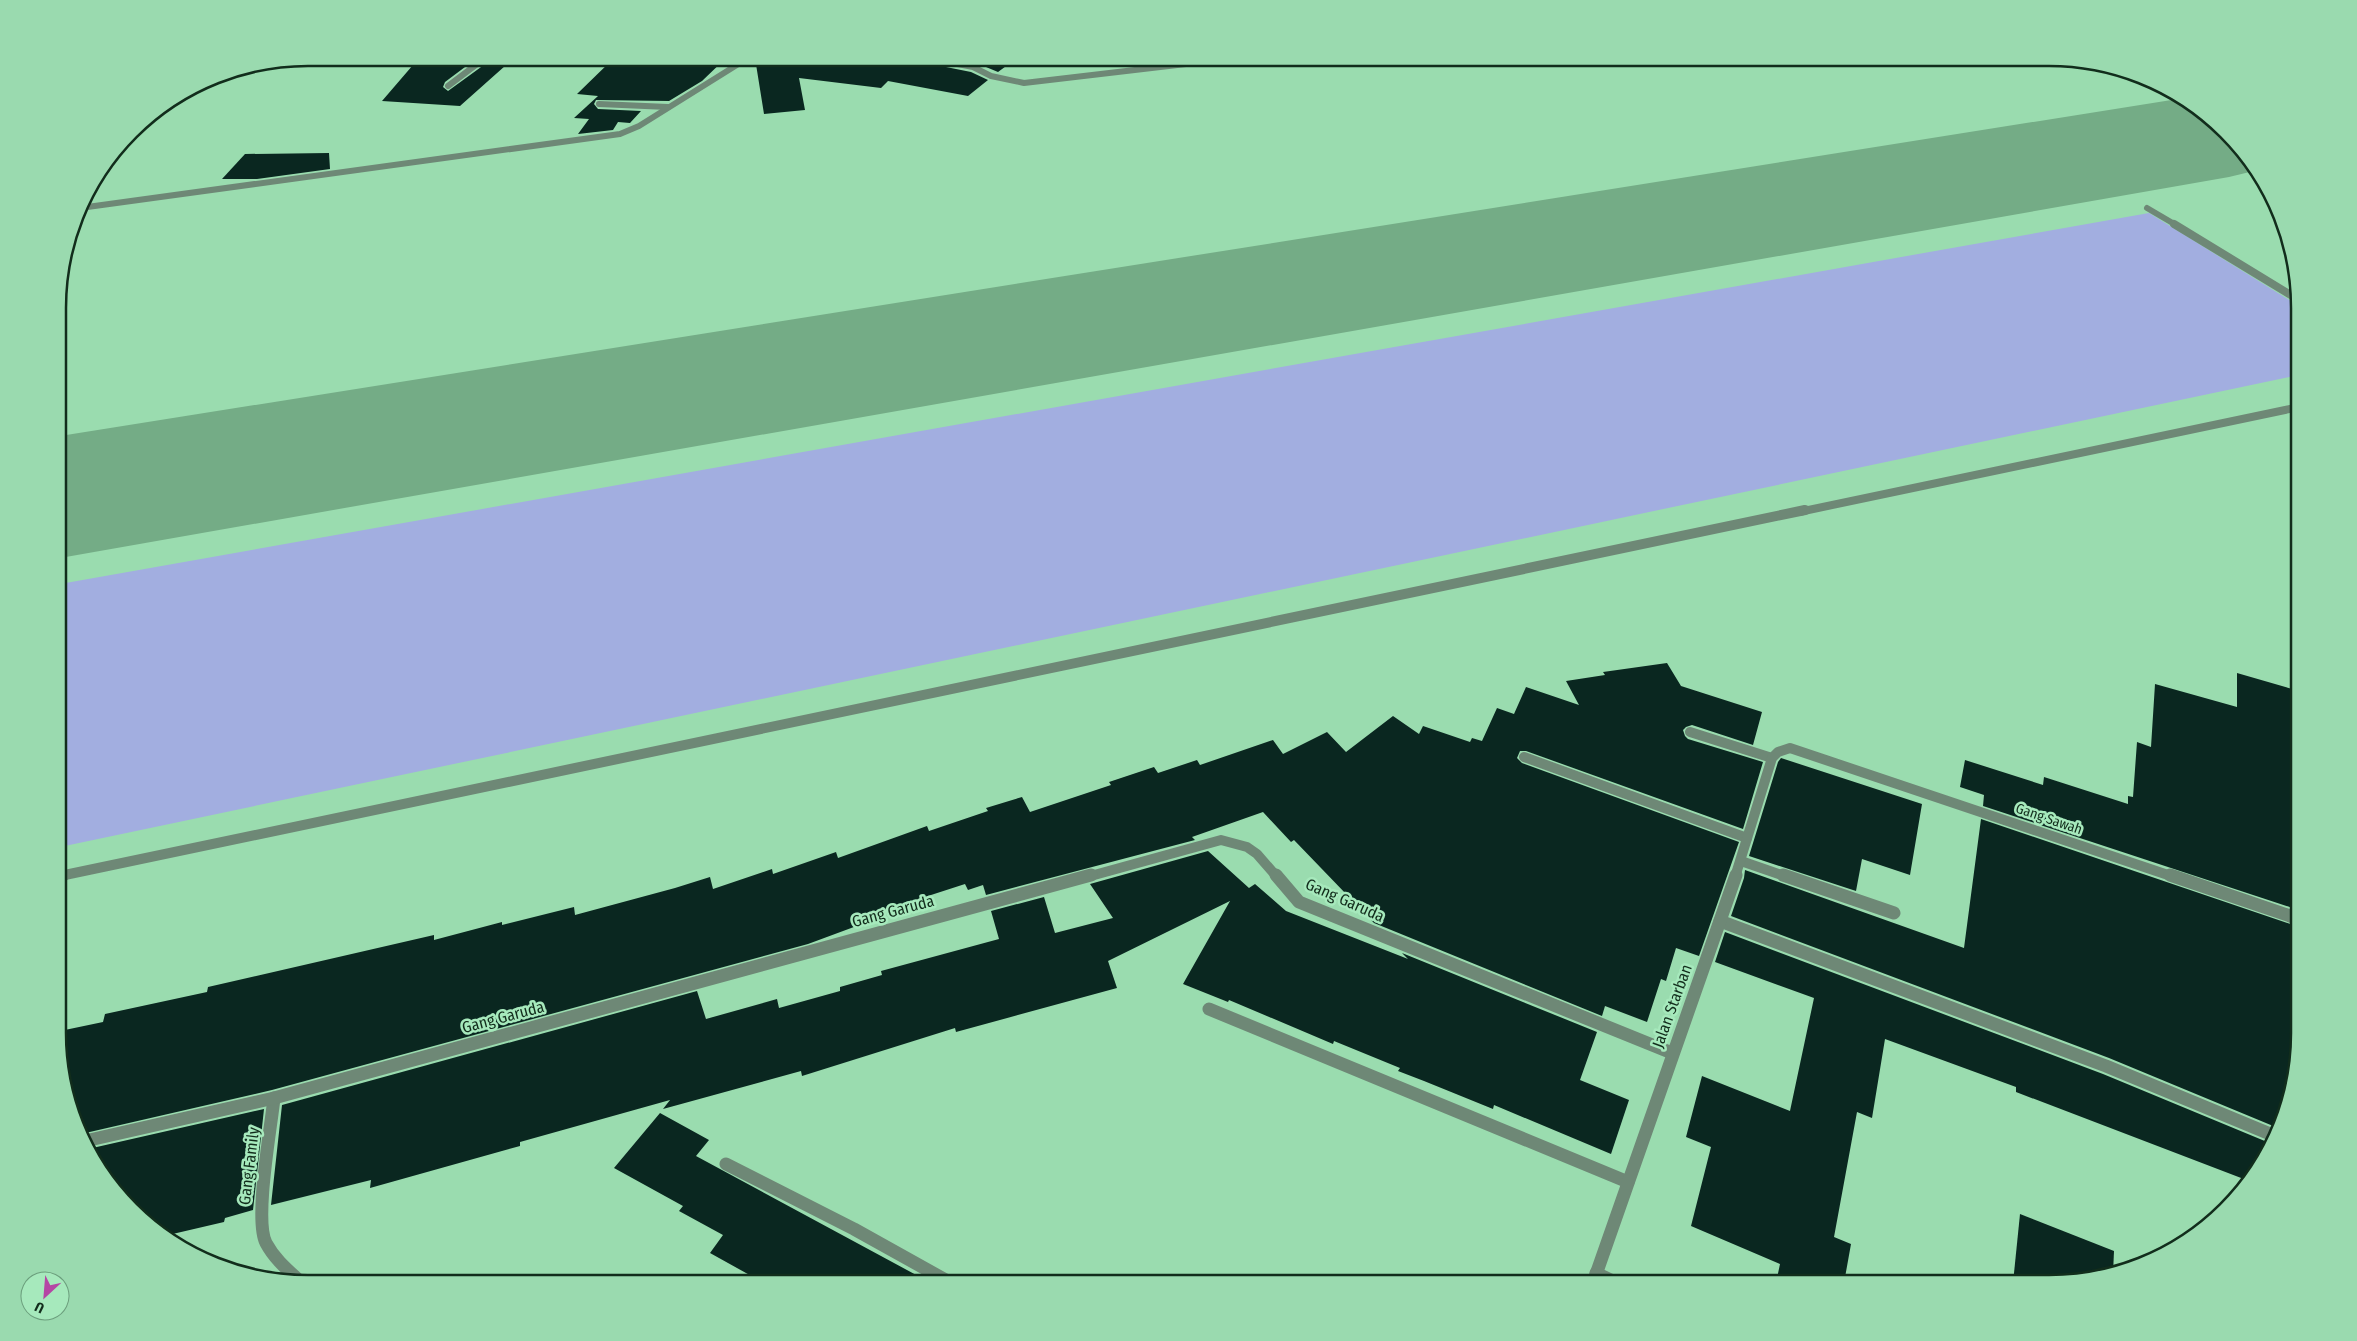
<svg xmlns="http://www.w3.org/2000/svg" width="2357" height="1341" font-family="'Fira Sans Condensed',sans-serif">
<rect width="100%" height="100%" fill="#9adcaf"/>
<polygon fill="#a2aee0" points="2149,213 2299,306 2299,375 60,847 60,584"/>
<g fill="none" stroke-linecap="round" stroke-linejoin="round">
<polygon fill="#74ac86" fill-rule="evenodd" points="2184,98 2226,131 2258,170 2229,177 60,558 60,436"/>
</g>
<g fill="#0a2720">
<polygon points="419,58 477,58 445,82 443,87 448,91 488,62 490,58 514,58 460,106 382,101"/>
<polygon points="614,58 726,58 702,81 669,101 596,100 594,104 598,109 641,111 630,123 618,122 613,130 578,134 589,119 574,118 598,96 577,94"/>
<polygon points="755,58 922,58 926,63 971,72 988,80 968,96 888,81 881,88 799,78 805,110 764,114"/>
<polygon points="950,58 1017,58 998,72 974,62"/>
<polygon points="329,153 330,169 257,179 222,179 245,154"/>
<polygon points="1667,663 1681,686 1762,712 1753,745 1692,725 1686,727 1683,730 1685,736 1688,739 1763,762 1743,829 1526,751 1520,751 1517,758 1522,763 1739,842 1699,956 1676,948 1666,981 1661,979 1647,1022 1605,1006 1602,1016 1374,923 1294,840 1291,842 1263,812 1192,837 1195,840 986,895 983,885 968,890 965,884 860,918 862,924 808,944 272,1090 81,1134 71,1114 60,1065 60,1031 103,1022 105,1014 207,992 208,987 434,935 434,940 502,922 502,925 574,907 575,915 675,888 710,877 713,889 772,869 773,874 836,852 838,858 927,826 929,831 988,811 986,808 1022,797 1030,812 1111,785 1109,782 1154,767 1158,773 1197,760 1200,765 1273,740 1283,754 1327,732 1346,752 1393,716 1419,734 1423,726 1470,742 1472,738 1482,741 1497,708 1514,714 1526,687 1579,705 1566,681 1605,675 1603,672"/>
<polygon points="2237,673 2299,691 2299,910 1983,806 1984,795 1960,787 1965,760 2043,785 2044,777 2128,804 2128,796 2133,797 2137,742 2151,747 2155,684 2237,707"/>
<polygon points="1781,758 1922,804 1910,875 1862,859 1856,891 1749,856 1778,762"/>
<polygon points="1981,819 2299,927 2299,1049 2291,1098 2278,1128 2109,1058 1731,916 1744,878 1745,870 1964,948"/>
<polygon points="1208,851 1249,888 1255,884 1286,911 1408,959 1402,953 1597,1032 1580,1080 1629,1100 1611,1154 1494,1105 1493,1109 1424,1081 1398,1071 1400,1068 1334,1041 1333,1044 1229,1000 1228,1002 1183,984 1230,901 1108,961 1117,988 956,1032 955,1028 802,1076 801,1071 663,1109 670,1100 520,1142 520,1146 370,1188 371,1180 271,1205 282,1105 697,991 706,1019 777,999 779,1008 840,991 840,987 882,975 881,971 999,939 991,911 1044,897 1055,933 1113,918 1090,884"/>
<polygon points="1725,932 2103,1074 2272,1144 2266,1158 2249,1181 2016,1092 2016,1087 1885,1039 1872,1118 1857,1112 1834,1237 1851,1244 1844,1283 1776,1283 1780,1264 1691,1226 1711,1147 1686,1137 1702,1076 1790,1111 1814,998 1715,962"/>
<polygon points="264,1109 253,1210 225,1218 224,1222 164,1236 143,1221 100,1172 88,1149"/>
<polygon points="660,1113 709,1140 696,1156 931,1283 795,1283 780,1275 774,1283 764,1283 710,1253 723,1235 679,1211 683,1206 614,1168"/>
<polygon points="2020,1214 2114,1251 2113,1274 2065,1283 2013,1283"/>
</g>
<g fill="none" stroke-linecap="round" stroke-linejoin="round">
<g stroke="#6e8876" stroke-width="6">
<polyline points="599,104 668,107"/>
<polyline points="2147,208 2176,225"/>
</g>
<g stroke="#6e8876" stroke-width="8">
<polyline points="2174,224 2299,300"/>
<polyline points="1799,512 2299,407"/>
</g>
<g stroke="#6e8876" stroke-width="10">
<polyline points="1690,732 1772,758"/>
<polyline points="1741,861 1787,877"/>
<polyline points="60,876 1805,510"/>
</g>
<g stroke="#6e8876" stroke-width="13">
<polyline points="1783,875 1894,913"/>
<polyline points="60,876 63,875"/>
</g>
<g stroke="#6e8876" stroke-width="6">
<polyline points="927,58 973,67 991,76 1024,83 1237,58"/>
<polyline points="448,86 485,58"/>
<polyline points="80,208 620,134 639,126 748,58"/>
</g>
<g stroke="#6e8876" stroke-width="10">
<polyline points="1524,757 1747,838"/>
<polyline points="1087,877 1221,840 1247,847 1257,854 1277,877"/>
<polyline points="1735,877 1772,758 1778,752 1790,748 2174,877"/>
</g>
<g stroke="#6e8876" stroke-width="13">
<polyline points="1276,875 1299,902 1672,1053"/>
<polyline points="2170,875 2299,919"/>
<polyline points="1720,921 2106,1066 2275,1136"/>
<polyline points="1209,1009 1628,1182"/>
<path d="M274,1098C271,1128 254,1220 266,1243C275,1260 289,1271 302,1283"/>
<polyline points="85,1141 274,1098 1091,875"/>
<polyline points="726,1164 854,1229 951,1283"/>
<polyline points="1596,1273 1617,1283"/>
<polyline points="1593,1283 1736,875"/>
</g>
</g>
<g text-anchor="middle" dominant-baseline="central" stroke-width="5" stroke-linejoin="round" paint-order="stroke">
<g font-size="14" fill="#122d1c" stroke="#a6e9bc">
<text transform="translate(2049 819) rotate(19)">Gang Sawah</text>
</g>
<g font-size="16" fill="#122d1c" stroke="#a6e9bc">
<text transform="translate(1345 900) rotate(24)">Gang Garuda</text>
<text transform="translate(893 911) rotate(-15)">Gang Garuda</text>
<text transform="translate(1672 1006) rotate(-70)">Jalan Starban</text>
<text transform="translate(503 1017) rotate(-15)">Gang Garuda</text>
<text transform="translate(249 1166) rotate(-83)">Gang Family</text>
</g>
</g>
<path d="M0 0H2357V1341H0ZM308 66H2049A242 242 0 0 1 2291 308V1033A242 242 0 0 1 2049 1275H308A242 242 0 0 1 66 1033V308A242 242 0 0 1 308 66Z" fill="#9adaaf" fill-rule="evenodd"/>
<path fill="none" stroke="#122d1c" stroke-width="2.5" d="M308 66H2049A242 242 0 0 1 2291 308V1033A242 242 0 0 1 2049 1275H308A242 242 0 0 1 66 1033V308A242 242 0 0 1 308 66Z"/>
<g transform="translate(45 1296) rotate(206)"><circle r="24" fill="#a6e9bc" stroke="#6b9e7c"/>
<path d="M0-4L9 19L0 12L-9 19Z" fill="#b546a4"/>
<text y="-8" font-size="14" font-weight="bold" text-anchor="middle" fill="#122d1c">U</text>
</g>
</svg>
